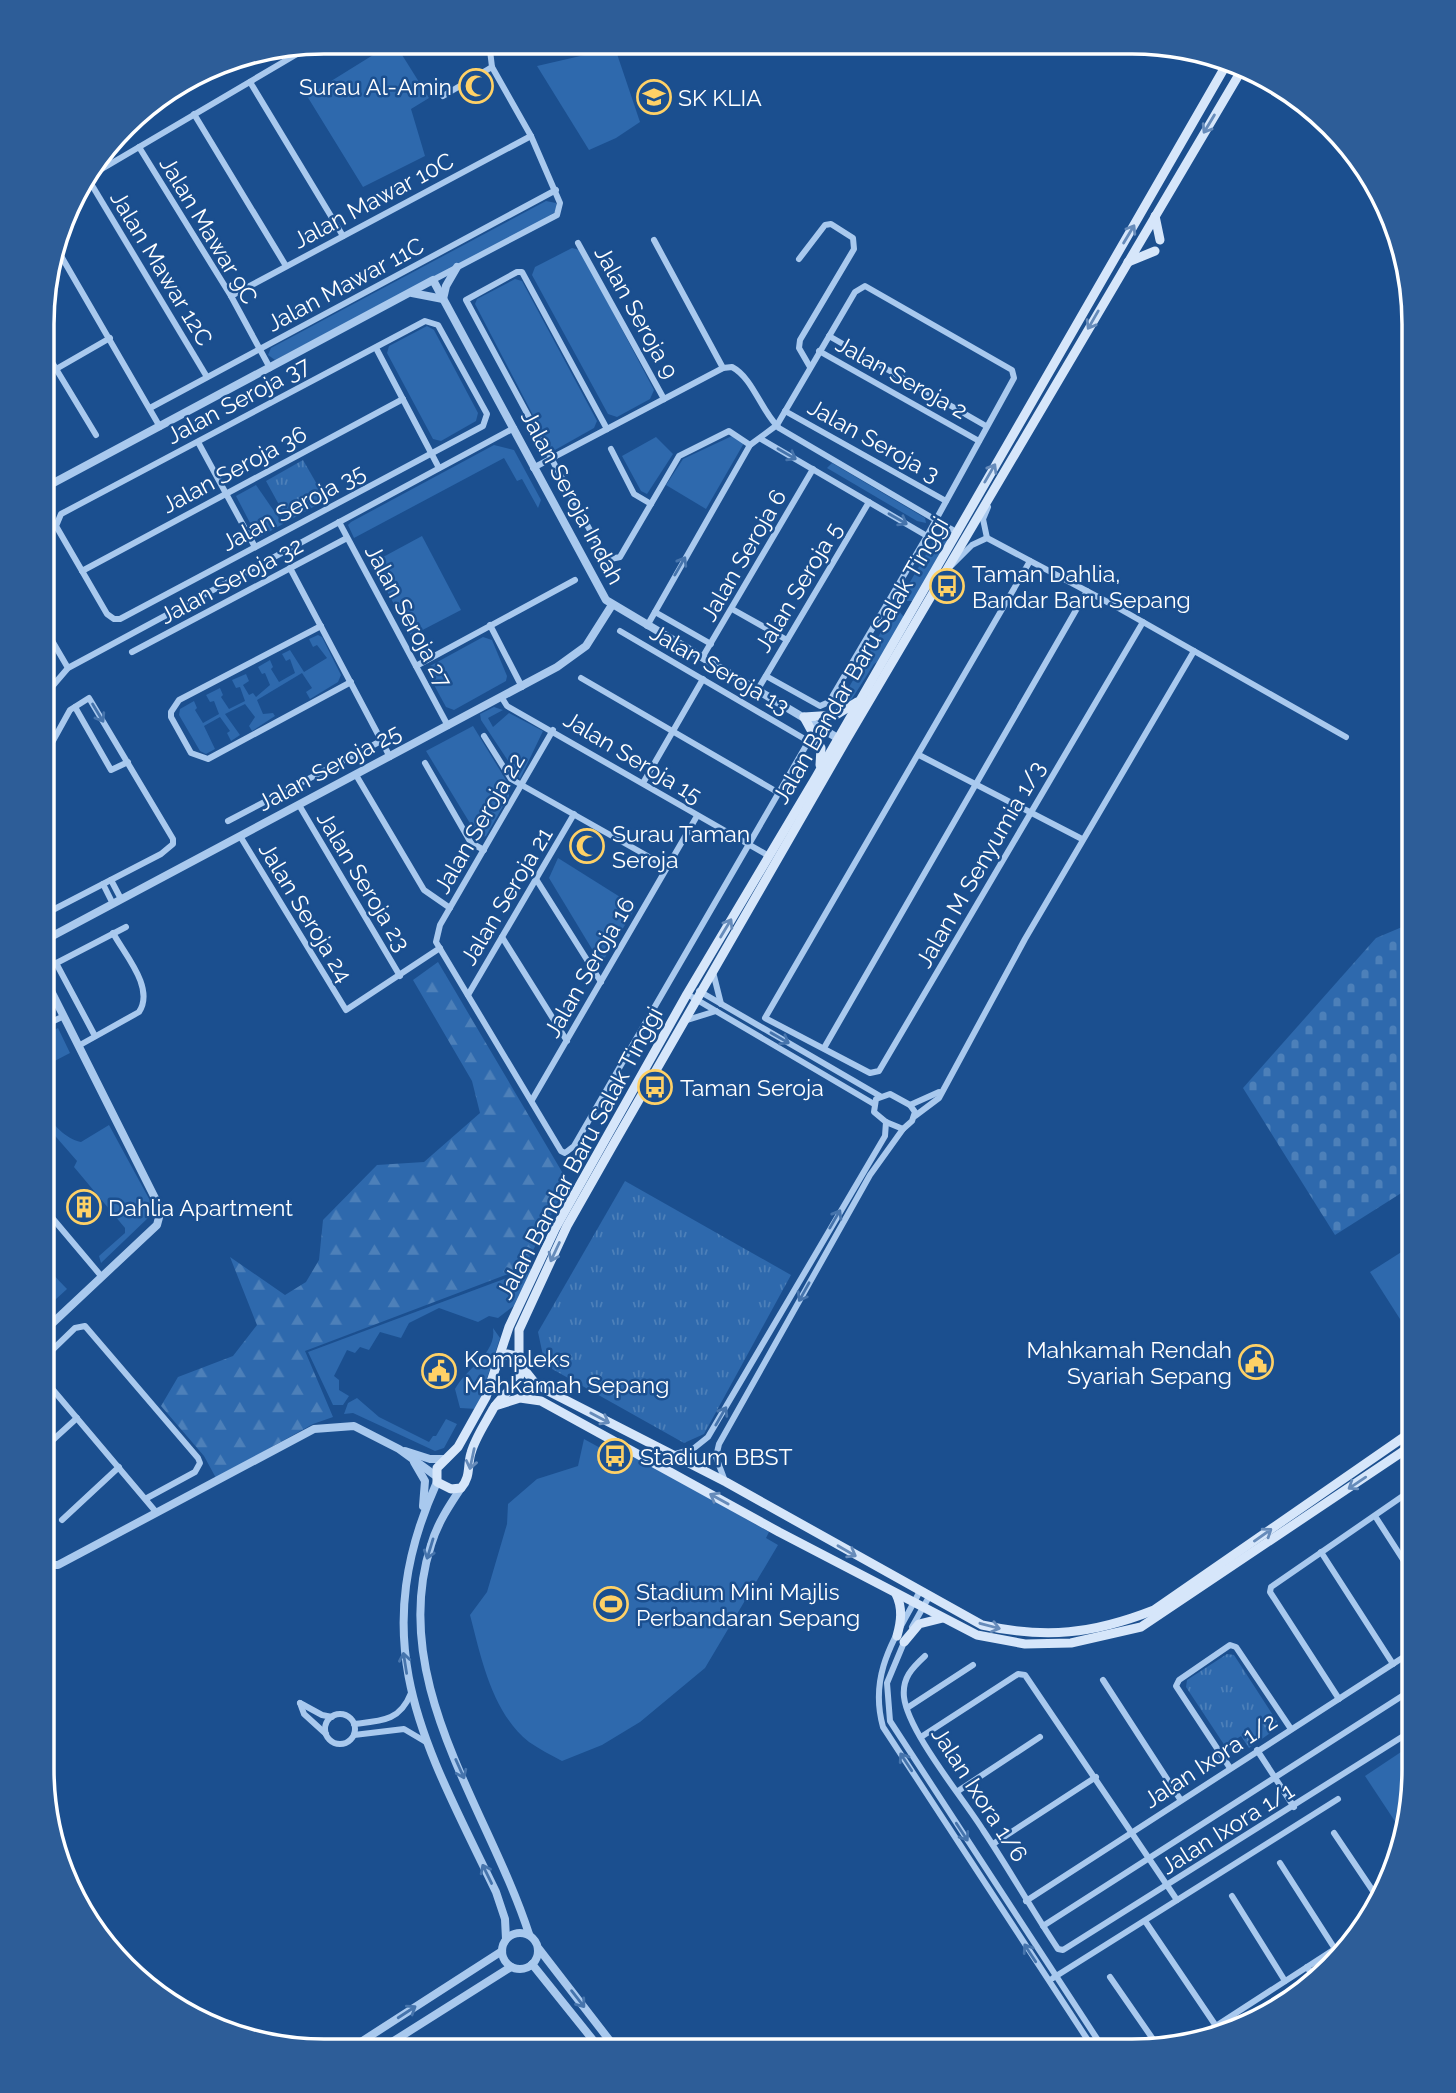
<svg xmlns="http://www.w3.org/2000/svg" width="1456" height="2093" font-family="Raleway,sans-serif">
<defs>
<pattern id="forest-firs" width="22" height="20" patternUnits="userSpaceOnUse" patternTransform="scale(1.75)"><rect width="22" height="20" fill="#2e69ad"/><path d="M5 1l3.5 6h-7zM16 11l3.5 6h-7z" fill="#4d80b9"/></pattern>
<pattern id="cemetery-stones" width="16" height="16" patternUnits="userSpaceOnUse" patternTransform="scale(1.75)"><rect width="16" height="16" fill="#2e69ad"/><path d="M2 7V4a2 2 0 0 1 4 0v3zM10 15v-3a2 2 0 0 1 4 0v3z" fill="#4d80b9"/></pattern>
<pattern id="park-tufts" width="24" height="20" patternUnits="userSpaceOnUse" patternTransform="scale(1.75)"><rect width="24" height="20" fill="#2e69ad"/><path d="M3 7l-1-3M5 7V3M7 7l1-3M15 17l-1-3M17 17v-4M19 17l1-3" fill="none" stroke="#4d80b9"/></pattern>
</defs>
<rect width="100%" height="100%" fill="#1b4f8f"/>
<g fill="#2e69ad">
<polygon points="394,42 429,98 411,109 425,156 363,187 307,96"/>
<polygon points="615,48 640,122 616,138 589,150 537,66"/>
<polygon points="546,201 556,203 557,211 537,223 275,360 268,355 271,348"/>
<polygon points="572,248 580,250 654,390 650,399 617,417 608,414 532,275 535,267"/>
<polygon points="515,279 522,281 597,421 594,428 555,450 550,448 475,304 477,299"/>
<polygon points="427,326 434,330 478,413 476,421 441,441 433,439 387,353 389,346"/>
<polygon points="732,436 744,443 706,509 666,485 683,459"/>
<polygon points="656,437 673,454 647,494 641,491 622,456"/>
<polygon points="494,445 514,450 541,500 538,508 522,479 517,481 504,458 354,538 348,525 351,522"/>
<polygon points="832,463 925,518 926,523 917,521 827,468"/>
<polygon points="256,485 283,524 258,538 236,496"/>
<polygon points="939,532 945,534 948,541 913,601 903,601 898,610 904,617 879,661 874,664 850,702 834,713"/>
<polygon points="422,536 461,610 411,636 372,563"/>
<polygon points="318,635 322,637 341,675 338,682 310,699 306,692 312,688 302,673 257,700 263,714 273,713 275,716 252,731 249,726 255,717 245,704 225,714 240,735 231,741 227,733 230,731 220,717 204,726 215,749 206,754 200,751 179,715 180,709 194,701 197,708 195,710 203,723 219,714 214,701 210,702 206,695 220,688 223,695 221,697 229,709 245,701 240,687 236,688 232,680 246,674 249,681 243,685 249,695 253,693 256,697 270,685 265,673 262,674 258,667 270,660 273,667 271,669 279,682 295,673 290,659 286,661 282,654 290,650 304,672 327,658 317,645 313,647 309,639"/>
<polygon points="483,637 492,640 507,676 506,681 454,710 446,707 427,672 430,666"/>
<polygon points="494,707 503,710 488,718 493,727 509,713 543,731 520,779 481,720 480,714"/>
<polygon points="473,726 509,785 509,796 486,836 479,838 426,751"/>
<polygon points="558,858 636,907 601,964 549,878"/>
<polygon points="58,1028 70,1053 43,1067 43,1036"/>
<path d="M43,1110C52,1123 65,1139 81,1142L109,1125L153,1206L149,1217L101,1263L99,1256L125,1233V1228L74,1167L77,1161L43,1122Z"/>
<polygon points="1414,1244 1414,1341 1370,1272"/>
<polygon points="43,1264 67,1289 43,1311"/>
<polygon points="536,1267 515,1305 498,1318 489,1316 478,1322 439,1308 409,1323 401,1338 380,1332 369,1350 360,1347 355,1353 347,1350 334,1376 339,1380 339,1390 349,1396 343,1405 333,1405 308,1352"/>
<path d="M493,1328L500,1338L477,1409L460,1408L455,1389C466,1368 497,1354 493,1328Z"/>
<polygon points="357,1398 379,1417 429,1442 433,1436 436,1436 446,1419 457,1424 444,1448 435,1451 353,1413 344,1414 348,1403"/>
<path d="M584,1439L604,1450L606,1440L769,1532L766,1538L778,1545L705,1668L640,1722L602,1745L562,1761C551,1755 539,1749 529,1742C492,1713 481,1657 470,1615L487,1592L507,1524L508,1504L537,1479L578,1466Z"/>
<polygon points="1413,1744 1413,1788 1404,1835 1365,1776"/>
</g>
<polygon fill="url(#forest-firs)" points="438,962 568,1182 524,1268 305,1351 333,1417 313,1424 216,1478 204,1456 161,1406 178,1377 233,1356 257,1325 230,1257 285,1295 306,1282 319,1260 323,1220 377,1165 424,1162 480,1113 472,1081 413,980"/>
<polygon fill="url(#cemetery-stones)" points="1414,922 1414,1185 1335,1235 1243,1088 1376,938"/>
<g fill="url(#park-tufts)">
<polygon points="303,460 326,500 288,521 266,481"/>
<polygon points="625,1181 791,1275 704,1434 684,1443 545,1365 538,1332"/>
<polygon points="1227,1654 1234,1655 1278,1723 1276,1729 1249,1748 1241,1736 1225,1746 1186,1687 1187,1680"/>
</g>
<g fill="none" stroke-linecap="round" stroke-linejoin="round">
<g stroke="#a9c9ee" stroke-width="6">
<polyline points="489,42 492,67"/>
<polyline points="528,43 533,49 540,51 584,43"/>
<polyline points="250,82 343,236"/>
<polyline points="194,114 286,266"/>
<polyline points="139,147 231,296 270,368"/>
<polyline points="87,177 207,377"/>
<polyline points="83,180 314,44"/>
<polyline points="654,240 723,368"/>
<polyline points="578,243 664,399"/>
<polyline points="57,249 160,427"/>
<polyline points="799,259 825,225 831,224 853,238 854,249 800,340 799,348 810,367"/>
<polyline points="433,280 557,215 560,203 531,136 492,67 443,96"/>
<polyline points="231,296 531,136"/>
<polygon points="425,321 438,325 487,414 483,426 120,619 114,619 107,614 56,526 61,514"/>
<polyline points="829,336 986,426"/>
<polyline points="376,348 439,468"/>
<polyline points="44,349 96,435"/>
<polyline points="819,351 979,441"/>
<polyline points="44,376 110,338"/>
<polyline points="150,408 556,190"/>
<polyline points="785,411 946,501"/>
<polyline points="607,429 522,272 517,272 466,300 606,560 620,557 679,456 729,431 750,445"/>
<polyline points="761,439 927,536"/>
<polyline points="198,442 255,547"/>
<polyline points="611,449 634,494 651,504"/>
<path d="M533,468L723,368L732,367C753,378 761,411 779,428L958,533"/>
<polyline points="339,522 448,726"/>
<polyline points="987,538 983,519 988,507"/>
<polyline points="1030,561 765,1018 870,1073 879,1071 1143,622"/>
<polyline points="952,565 972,545 987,538 1113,605 1346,737"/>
<polyline points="290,568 390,757"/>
<polyline points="82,571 403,399"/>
<polyline points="732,609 787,640"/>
<polyline points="655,612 711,644"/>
<polyline points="490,625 522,687"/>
<polyline points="321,626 179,700 171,712 171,717 191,753 208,759 351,682"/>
<polyline points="647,626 750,445 777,425 855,292 865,286 1012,370 1014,378 927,536 829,702 820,706 766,676"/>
<polyline points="44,627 68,668"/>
<polyline points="132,652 347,538"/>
<polyline points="702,658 813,469"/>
<polyline points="416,666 575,580"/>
<polyline points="581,678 779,793"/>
<polyline points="758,689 869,502"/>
<polyline points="44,696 68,668 514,428"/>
<polyline points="502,698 507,706 769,856"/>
<polyline points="75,707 111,770 128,762"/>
<polyline points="553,730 440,925 436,942 561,1151 565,1153 574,1146 807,744 803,738 620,631"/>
<polyline points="484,736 511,779 667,867"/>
<polyline points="919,755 1082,839"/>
<polyline points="425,763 471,843 484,850"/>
<polyline points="356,775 424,890 450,908"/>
<polyline points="643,783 703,679"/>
<polyline points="299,805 400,976"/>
<polyline points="228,821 381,741"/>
<polyline points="240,836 346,1010 440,948"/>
<polyline points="536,879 601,982"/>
<polyline points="111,880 121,899"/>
<polyline points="103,884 113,904"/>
<polyline points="43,915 161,854 173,844 173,839 89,698 70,710 44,757"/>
<polyline points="502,937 567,1041"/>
<polyline points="56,963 95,1036"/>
<polyline points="43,970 126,927"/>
<polyline points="713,972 721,1004"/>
<polyline points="699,991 880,1096"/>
<polyline points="687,994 874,1104"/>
<polyline points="468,995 574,814"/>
<polyline points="684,1021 716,1011"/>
<polyline points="43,1026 64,1016"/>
<path d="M80,1045L139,1012C155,988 125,955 113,933"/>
<polyline points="824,1048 1087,591"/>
<polygon points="890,1094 910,1105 915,1112 912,1121 903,1129 886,1122 874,1112 876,1099"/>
<polyline points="532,1100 697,816"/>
<polyline points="910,1105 939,1092"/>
<polyline points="915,1116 939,1098 1025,939 1194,651"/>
<polyline points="43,1207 102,1277"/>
<polyline points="43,1359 75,1328 85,1326 198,1458 200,1463 195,1472 147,1498"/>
<polyline points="43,1378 156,1512"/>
<polyline points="43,1449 77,1418"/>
<polyline points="672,1455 693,1449 708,1437 885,1136 886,1122"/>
<polyline points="725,1481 716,1457 719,1444 870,1175 903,1129"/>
<polyline points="1375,1516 1413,1575"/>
<polyline points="62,1520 119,1467"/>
<polyline points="1321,1552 1393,1664"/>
<path d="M920,1591C896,1637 868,1673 883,1727L1095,2051"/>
<polyline points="912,1627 930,1595"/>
<polyline points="905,1640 887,1683 890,1721 1105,2051"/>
<path d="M925,1656C912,1668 902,1678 904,1697C908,1732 963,1798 983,1830C1009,1869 1032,1910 1058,1949L1063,1950L1413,1730"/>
<polyline points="1103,1680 1180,1799"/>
<polyline points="1339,1699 1270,1592 1271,1587 1413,1489"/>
<polyline points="300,1703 304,1714 326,1734"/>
<polyline points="300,1703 322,1715 332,1717"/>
<polyline points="907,1708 973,1665"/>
<circle cx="340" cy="1729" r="15"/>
<path d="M354,1724C382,1721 400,1721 411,1693"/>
<polyline points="354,1735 404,1729 426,1742"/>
<polyline points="921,1737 1018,1674 1025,1675 1177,1900"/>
<polyline points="1257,1750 1294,1807"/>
<polyline points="1230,1768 1176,1686 1179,1680 1230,1645 1236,1647 1291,1729"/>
<polyline points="958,1791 1040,1737"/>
<polyline points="1334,1833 1379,1900"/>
<polyline points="993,1844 1096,1777"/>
<polyline points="1280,1863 1335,1949"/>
<polyline points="1232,1896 1285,1981"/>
<polyline points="1026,1901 1413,1651"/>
<polyline points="1145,1921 1216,2026"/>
<polyline points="1043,1926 1413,1689"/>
<polyline points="1307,1967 1317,1982"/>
<polyline points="1110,1977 1157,2045"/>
<polyline points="1053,1978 1338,1799"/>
<polyline points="1202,2035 1361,1932"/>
</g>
<g stroke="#a9c9ee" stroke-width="8">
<polyline points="412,293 443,299 446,286 457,267"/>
<polyline points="44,488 433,280 606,600 841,740"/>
<polyline points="43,941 557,667 586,646 612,605"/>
<polyline points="43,1332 157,1225 161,1210 43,975"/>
<polyline points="405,1451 430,1459 446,1459"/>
<polyline points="414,1462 425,1481 423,1506"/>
<path d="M437,1482C363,1646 425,1744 496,1892L505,1919L506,1939"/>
<path d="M461,1488C449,1506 437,1524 431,1545C387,1682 489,1810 529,1934"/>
<polyline points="42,1560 49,1565 58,1565 314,1429 354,1426 399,1449 436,1476"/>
<circle cx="520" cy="1951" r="18"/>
<polyline points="539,1949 617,2050"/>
<polyline points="532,1964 601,2050"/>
<polyline points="350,2049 502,1951"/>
<polyline points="381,2049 511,1967"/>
</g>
<g stroke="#d6e6fa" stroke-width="9">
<polyline points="1155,216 1160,240"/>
<polyline points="1128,262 1155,251"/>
<polyline points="804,717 821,748 820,765"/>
<polyline points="804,717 836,715 857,702"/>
<path d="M497,1359L507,1354L516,1356C534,1376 503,1392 493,1409C486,1422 475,1438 471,1453C467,1466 471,1477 461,1488L451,1489L437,1482V1468L458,1447L486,1397L509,1327L555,1229L687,994L816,777L1229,60"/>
<polyline points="519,1360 519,1330 567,1226 613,1145 845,742 1244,66"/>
<path d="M523,1368L535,1383L548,1391L726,1482L982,1625C1046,1639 1093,1634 1154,1610L1414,1430"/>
<polyline points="495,1406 520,1398 541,1401 779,1532 977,1635 1025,1644 1071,1643 1141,1627 1414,1444"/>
<path d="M896,1594C903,1608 901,1622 897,1636"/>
<polyline points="904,1642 919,1624 943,1618"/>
</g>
</g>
<defs><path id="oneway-shaft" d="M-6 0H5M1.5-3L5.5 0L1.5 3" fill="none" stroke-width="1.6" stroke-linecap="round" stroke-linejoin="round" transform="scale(1.75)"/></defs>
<g stroke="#668bba">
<use href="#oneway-shaft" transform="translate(1209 124) rotate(121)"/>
<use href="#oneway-shaft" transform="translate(1129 234) rotate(-59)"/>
<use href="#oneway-shaft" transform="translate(1093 320) rotate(120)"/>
<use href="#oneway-shaft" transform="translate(990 473) rotate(-60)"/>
<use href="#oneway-shaft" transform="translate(726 928) rotate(-59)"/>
<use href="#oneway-shaft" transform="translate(555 1252) rotate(115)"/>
<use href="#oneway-shaft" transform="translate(600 1418) rotate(28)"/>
<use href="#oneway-shaft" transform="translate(472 1459) rotate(102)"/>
<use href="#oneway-shaft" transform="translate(1357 1483) rotate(146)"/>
<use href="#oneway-shaft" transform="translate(719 1499) rotate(-151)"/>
<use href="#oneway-shaft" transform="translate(1263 1535) rotate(-35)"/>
<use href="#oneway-shaft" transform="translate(847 1551) rotate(30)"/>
<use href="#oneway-shaft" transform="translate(990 1626) rotate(15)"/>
</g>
<g stroke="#4674ac">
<use href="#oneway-shaft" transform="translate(787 454) rotate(30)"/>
<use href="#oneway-shaft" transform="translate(898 519) rotate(30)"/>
<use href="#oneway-shaft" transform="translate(680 566) rotate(-60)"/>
<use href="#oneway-shaft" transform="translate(98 713) rotate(59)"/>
<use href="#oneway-shaft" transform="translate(780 1038) rotate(30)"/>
<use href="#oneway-shaft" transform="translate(835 1219) rotate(-60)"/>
<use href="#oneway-shaft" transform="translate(804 1292) rotate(119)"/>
<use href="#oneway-shaft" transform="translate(721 1416) rotate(-60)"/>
<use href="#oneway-shaft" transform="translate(430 1549) rotate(107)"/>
<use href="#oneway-shaft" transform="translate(405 1663) rotate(-99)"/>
<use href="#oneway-shaft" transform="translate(906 1762) rotate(-123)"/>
<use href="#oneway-shaft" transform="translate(460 1769) rotate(66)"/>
<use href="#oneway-shaft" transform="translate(962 1832) rotate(57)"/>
<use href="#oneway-shaft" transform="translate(487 1874) rotate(-116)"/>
<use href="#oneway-shaft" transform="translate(1030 1953) rotate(-123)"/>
<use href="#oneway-shaft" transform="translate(578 1999) rotate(52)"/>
<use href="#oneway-shaft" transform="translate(407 2012) rotate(-33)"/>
</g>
<defs>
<g id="mosque-ring" transform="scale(1.75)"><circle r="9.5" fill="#1b4f8f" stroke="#ffd166" stroke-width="1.5"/><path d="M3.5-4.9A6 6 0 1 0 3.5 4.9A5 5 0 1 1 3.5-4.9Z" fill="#ffd166"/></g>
<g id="school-ring" transform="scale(1.75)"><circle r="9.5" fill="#1b4f8f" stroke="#ffd166" stroke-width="1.5"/><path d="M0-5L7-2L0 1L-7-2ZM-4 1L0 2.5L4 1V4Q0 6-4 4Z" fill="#ffd166"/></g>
<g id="bus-ring" transform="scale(1.75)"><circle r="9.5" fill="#1b4f8f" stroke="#ffd166" stroke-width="1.5"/><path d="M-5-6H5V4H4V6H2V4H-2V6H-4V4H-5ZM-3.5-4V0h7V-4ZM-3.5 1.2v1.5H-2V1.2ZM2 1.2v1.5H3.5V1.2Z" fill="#ffd166"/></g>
<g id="building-ring" transform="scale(1.75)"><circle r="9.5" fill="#1b4f8f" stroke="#ffd166" stroke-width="1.5"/><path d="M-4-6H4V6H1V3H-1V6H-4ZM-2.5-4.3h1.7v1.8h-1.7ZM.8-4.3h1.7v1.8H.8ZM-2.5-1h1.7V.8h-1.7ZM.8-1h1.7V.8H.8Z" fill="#ffd166"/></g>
<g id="civic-ring" transform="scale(1.75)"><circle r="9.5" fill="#1b4f8f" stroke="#ffd166" stroke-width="1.5"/><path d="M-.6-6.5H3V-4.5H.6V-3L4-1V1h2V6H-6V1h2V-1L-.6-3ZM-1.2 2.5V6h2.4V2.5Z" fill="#ffd166"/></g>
<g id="stadium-ring" transform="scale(1.75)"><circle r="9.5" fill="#1b4f8f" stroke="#ffd166" stroke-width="1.5"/><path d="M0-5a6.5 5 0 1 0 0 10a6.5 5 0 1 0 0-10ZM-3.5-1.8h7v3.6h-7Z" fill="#ffd166"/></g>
</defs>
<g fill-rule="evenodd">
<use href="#mosque-ring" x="476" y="86"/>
<use href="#school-ring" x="654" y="97"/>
<use href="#bus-ring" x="947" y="586"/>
<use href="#mosque-ring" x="587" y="846"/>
<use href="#bus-ring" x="655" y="1087"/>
<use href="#building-ring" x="84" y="1207"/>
<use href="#civic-ring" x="1256" y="1362"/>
<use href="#civic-ring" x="439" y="1371"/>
<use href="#bus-ring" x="615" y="1456"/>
<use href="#stadium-ring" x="611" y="1604"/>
</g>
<g text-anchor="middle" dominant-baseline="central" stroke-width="5" stroke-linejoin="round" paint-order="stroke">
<g font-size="23" fill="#fff" stroke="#1b4f8f" text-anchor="start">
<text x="452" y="86" text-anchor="end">Surau Al-Amin</text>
<text x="678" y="97">SK KLIA</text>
<text x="972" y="573">Taman Dahlia,<tspan x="972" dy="26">Bandar Baru Sepang</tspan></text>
<text x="612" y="833">Surau Taman<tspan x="612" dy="26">Seroja</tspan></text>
<text x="680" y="1087">Taman Seroja</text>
<text x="108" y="1207">Dahlia Apartment</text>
<text x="1232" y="1349" text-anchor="end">Mahkamah Rendah<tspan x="1232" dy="26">Syariah Sepang</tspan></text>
<text x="464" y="1358">Kompleks<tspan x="464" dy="26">Mahkamah Sepang</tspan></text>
<text x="640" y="1456">Stadium BBST</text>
<text x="636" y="1591">Stadium Mini Majlis<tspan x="636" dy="26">Perbandaran Sepang</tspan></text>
</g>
<g font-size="23" fill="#fff" stroke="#1b4f8f">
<text transform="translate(373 200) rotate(-28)">Jalan Mawar 10C</text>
<text transform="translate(209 230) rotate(59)">Jalan Mawar 9C</text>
<text transform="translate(162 268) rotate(59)">Jalan Mawar 12C</text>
<text transform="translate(345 284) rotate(-28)">Jalan Mawar 11C</text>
<text transform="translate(637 312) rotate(61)">Jalan Seroja 9</text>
<text transform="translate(902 377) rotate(29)">Jalan Seroja 2</text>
<text transform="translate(238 400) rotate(-28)">Jalan Seroja 37</text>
<text transform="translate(874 440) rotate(29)">Jalan Seroja 3</text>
<text transform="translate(234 469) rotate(-28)">Jalan Seroja 36</text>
<text transform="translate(573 497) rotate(62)">Jalan Seroja Indah</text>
<text transform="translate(293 507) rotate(-28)">Jalan Seroja 35</text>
<text transform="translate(743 555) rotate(-60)">Jalan Seroja 6</text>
<text transform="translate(231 580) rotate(-28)">Jalan Seroja 32</text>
<text transform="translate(798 587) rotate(-59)">Jalan Seroja 5</text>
<text transform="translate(409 616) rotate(62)">Jalan Seroja 27</text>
<text transform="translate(860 660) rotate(-60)">Jalan Bandar Baru Salak Tinggi</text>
<text transform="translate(720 669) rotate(30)">Jalan Seroja 13</text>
<text transform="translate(633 757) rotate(31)">Jalan Seroja 15</text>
<text transform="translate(329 767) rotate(-28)">Jalan Seroja 25</text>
<text transform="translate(479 823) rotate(-60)">Jalan Seroja 22</text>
<text transform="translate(980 864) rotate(-60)">Jalan M Senyumia 1/3</text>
<text transform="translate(364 881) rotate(59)">Jalan Seroja 23</text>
<text transform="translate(506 896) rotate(-59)">Jalan Seroja 21</text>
<text transform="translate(306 912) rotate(59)">Jalan Seroja 24</text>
<text transform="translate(589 967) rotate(-60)">Jalan Seroja 16</text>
<text transform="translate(579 1153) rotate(-62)">Jalan Bandar Baru Salak Tinggi</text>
<text transform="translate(1210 1760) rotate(-33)">Jalan Ixora 1/2</text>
<text transform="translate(980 1794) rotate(57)">Jalan Ixora 1/6</text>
<text transform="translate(1227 1828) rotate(-32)">Jalan Ixora 1/1</text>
</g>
</g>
<path d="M0 0H1456V2093H0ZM324 54H1132A270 270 0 0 1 1402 324V1769A270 270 0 0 1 1132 2039H324A270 270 0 0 1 54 1769V324A270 270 0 0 1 324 54Z" fill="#2d5d98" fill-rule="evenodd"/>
<path fill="none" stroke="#fff" stroke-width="3.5" d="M324 54H1132A270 270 0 0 1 1402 324V1769A270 270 0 0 1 1132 2039H324A270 270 0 0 1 54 1769V324A270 270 0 0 1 324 54Z"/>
</svg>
